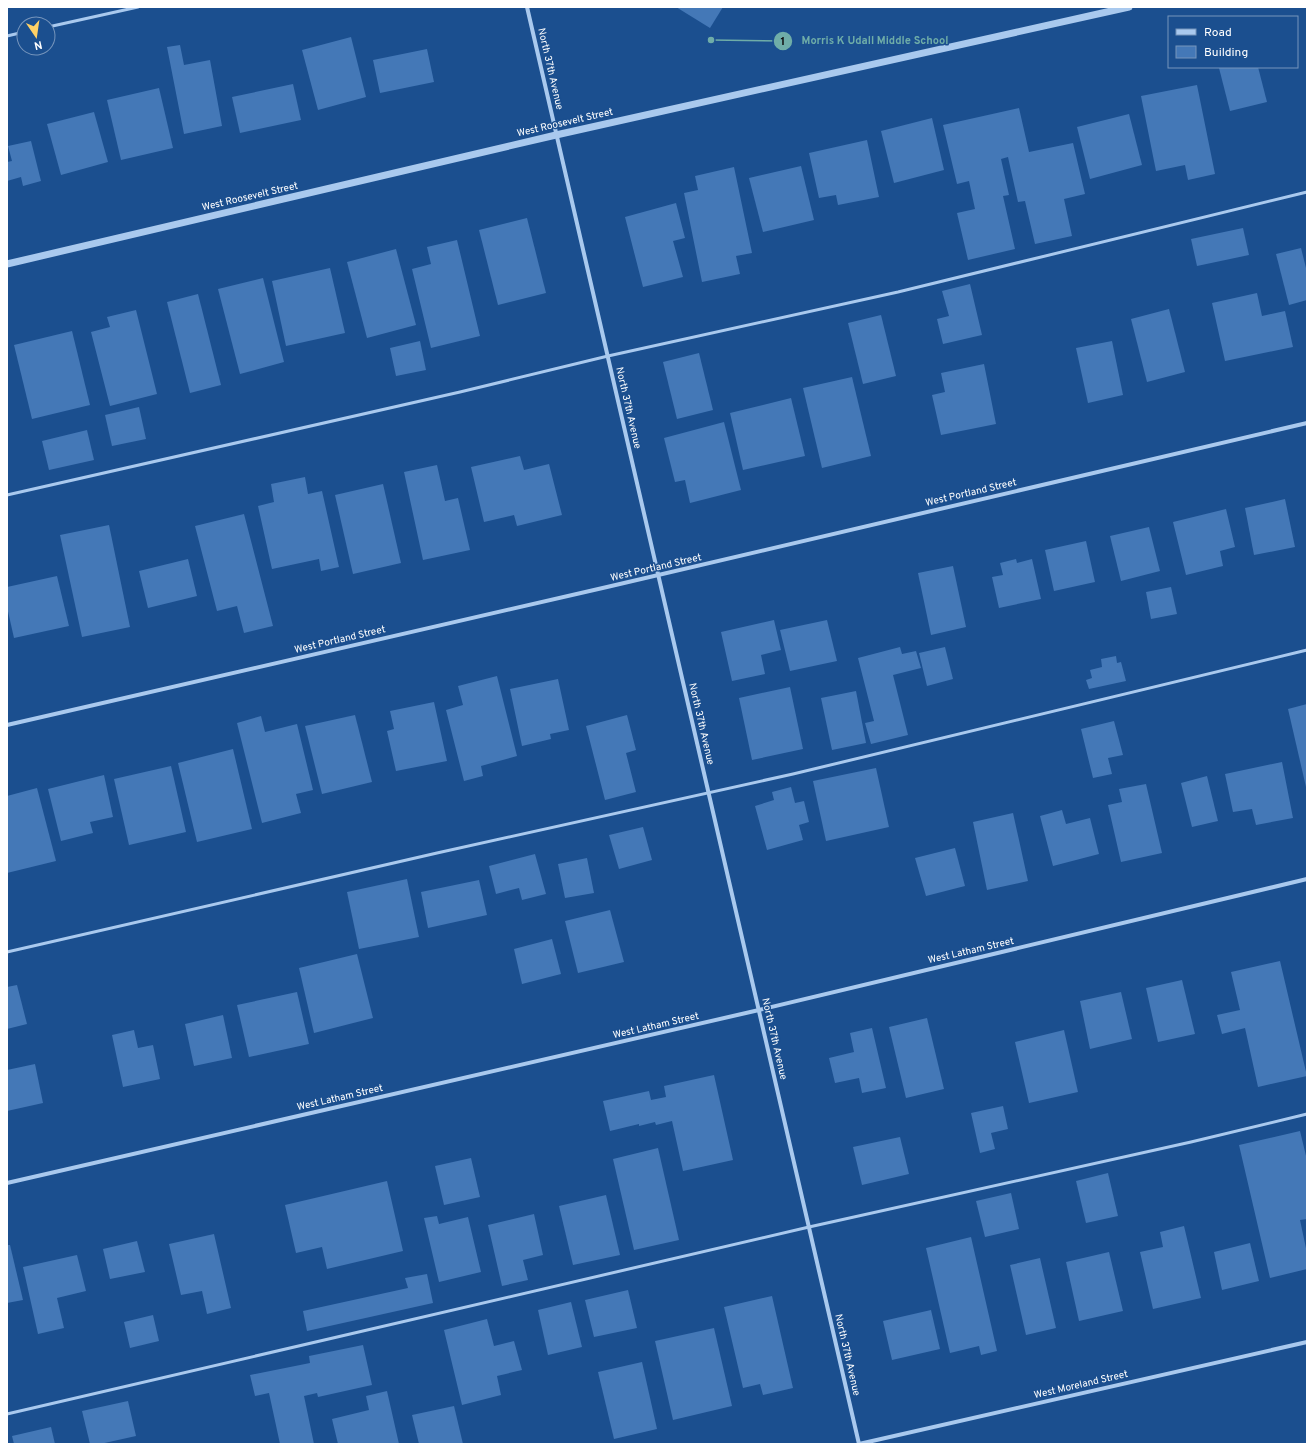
<svg xmlns="http://www.w3.org/2000/svg" width="1314" height="1451" font-family="Overpass,sans-serif">
<rect width="100%" height="100%" fill="#1b4f8f"/>
<g fill="#4478b7">
<polygon points="676,7 723,7 710,28"/>
<polygon points="351,37 366,97 318,110 302,50"/>
<polygon points="180,45 184,65 210,60 222,126 184,134 167,47"/>
<polygon points="427,49 434,82 380,93 373,60"/>
<polygon points="1223,67 1258,67 1267,102 1230,111 1219,68"/>
<polygon points="293,84 301,120 240,133 232,97"/>
<polygon points="1197,85 1215,174 1188,180 1185,165 1156,171 1141,96"/>
<polygon points="159,88 173,148 121,160 107,100"/>
<polygon points="1019,108 1029,152 1073,143 1085,194 1064,199 1072,236 1035,244 1025,201 1018,202 1008,157 1001,159 1009,195 1003,196 1015,249 968,260 957,213 975,209 969,181 957,184 943,125"/>
<polygon points="94,112 108,162 61,175 47,124"/>
<polygon points="1129,114 1142,165 1090,179 1077,127"/>
<polygon points="932,118 944,170 894,183 881,131"/>
<polygon points="867,140 879,197 838,205 836,195 819,198 809,153"/>
<polygon points="31,141 41,181 23,186 21,177 7,181 7,162 12,161 8,146"/>
<polygon points="801,166 814,220 763,232 749,178"/>
<polygon points="734,167 752,253 736,256 740,274 702,282 684,193 698,190 695,176"/>
<polygon points="676,203 685,238 673,241 683,277 643,287 625,217"/>
<polygon points="527,218 546,293 498,305 479,230"/>
<polygon points="1243,228 1249,255 1197,266 1191,239"/>
<polygon points="457,240 480,336 431,348 412,269 431,264 427,247"/>
<polygon points="1301,248 1307,272 1307,300 1289,305 1276,254"/>
<polygon points="396,249 416,325 367,338 347,262"/>
<polygon points="330,268 345,333 286,346 272,281"/>
<polygon points="263,278 284,362 240,374 218,289"/>
<polygon points="970,284 982,335 943,344 937,319 949,316 942,291"/>
<polygon points="1257,293 1262,316 1285,311 1293,347 1225,361 1212,303"/>
<polygon points="198,294 221,385 190,393 167,302"/>
<polygon points="1169,309 1185,372 1147,382 1131,319"/>
<polygon points="136,310 157,394 110,406 91,332 110,327 107,317"/>
<polygon points="881,315 896,376 863,384 848,323"/>
<polygon points="72,331 90,405 32,419 14,345"/>
<polygon points="420,341 426,370 396,376 390,348"/>
<polygon points="1112,341 1123,395 1088,403 1076,348"/>
<polygon points="699,353 713,410 677,419 663,362"/>
<polygon points="984,364 996,424 941,435 932,395 945,392 941,373"/>
<polygon points="852,377 871,456 822,468 803,388"/>
<polygon points="791,398 805,456 743,470 730,413"/>
<polygon points="139,407 146,439 112,446 105,415"/>
<polygon points="724,422 741,490 690,503 685,480 675,482 664,438"/>
<polygon points="87,430 94,460 49,470 42,441"/>
<polygon points="520,456 524,470 549,464 562,515 517,526 514,515 484,522 471,467"/>
<polygon points="437,465 445,501 458,498 470,550 423,560 404,472"/>
<polygon points="305,477 308,494 322,491 339,567 321,571 319,559 272,569 258,506 274,502 271,484"/>
<polygon points="383,484 401,563 353,574 335,495"/>
<polygon points="1285,499 1295,547 1254,555 1245,508"/>
<polygon points="1226,509 1235,547 1220,551 1223,566 1186,575 1173,522"/>
<polygon points="244,514 273,626 244,633 237,606 217,611 195,526"/>
<polygon points="109,525 130,627 82,637 60,535"/>
<polygon points="1149,527 1160,571 1121,581 1110,536"/>
<polygon points="1086,541 1095,582 1054,591 1045,550"/>
<polygon points="188,559 197,596 148,608 139,571"/>
<polygon points="1016,559 1017,563 1032,559 1041,599 999,608 992,577 1003,575 1000,563"/>
<polygon points="953,566 966,627 931,635 918,573"/>
<polygon points="57,576 69,626 14,638 7,607 7,587"/>
<polygon points="1171,587 1177,614 1151,619 1146,592"/>
<polygon points="774,620 781,650 761,655 765,674 732,681 721,632"/>
<polygon points="827,620 837,661 790,671 780,630"/>
<polygon points="900,647 902,654 916,651 921,668 893,675 908,735 871,744 865,723 874,721 858,658"/>
<polygon points="945,647 953,679 927,686 919,653"/>
<polygon points="1116,656 1117,663 1121,662 1126,681 1089,689 1086,680 1092,678 1090,670 1102,667 1101,659"/>
<polygon points="497,676 517,756 481,766 483,776 464,781 446,710 463,705 458,686"/>
<polygon points="558,679 569,730 550,734 551,739 522,746 510,689"/>
<polygon points="790,687 803,749 752,760 739,698"/>
<polygon points="856,691 866,743 832,750 821,698"/>
<polygon points="434,702 447,761 396,771 387,731 394,729 390,711"/>
<polygon points="1307,704 1307,787 1306,787 1288,709"/>
<polygon points="355,715 372,782 322,794 305,726"/>
<polygon points="627,715 636,750 626,753 636,792 605,800 586,726"/>
<polygon points="261,716 265,732 297,724 313,790 296,794 301,813 262,823 237,723"/>
<polygon points="1114,721 1123,755 1108,758 1112,774 1093,778 1081,729"/>
<polygon points="233,749 252,829 197,842 178,763"/>
<polygon points="1282,762 1293,818 1256,825 1252,809 1233,812 1225,774"/>
<polygon points="171,766 186,832 129,845 114,779"/>
<polygon points="876,768 889,827 826,841 813,781"/>
<polygon points="104,775 113,817 90,822 93,833 61,841 48,789"/>
<polygon points="1207,776 1218,821 1192,827 1181,783"/>
<polygon points="1146,784 1162,853 1121,862 1108,805 1122,802 1119,789"/>
<polygon points="791,787 795,803 804,801 809,822 799,825 803,840 767,850 755,806 774,800 772,792"/>
<polygon points="37,788 56,861 7,873 7,796"/>
<polygon points="1062,810 1066,824 1090,818 1099,854 1053,866 1040,816"/>
<polygon points="1013,813 1028,881 987,890 973,822"/>
<polygon points="643,827 652,860 619,869 609,835"/>
<polygon points="955,848 965,886 926,896 915,858"/>
<polygon points="535,854 546,894 522,900 519,888 496,894 489,866"/>
<polygon points="587,858 594,893 565,898 558,864"/>
<polygon points="407,879 419,937 359,949 347,892"/>
<polygon points="479,880 487,915 428,928 421,892"/>
<polygon points="610,910 624,962 578,973 565,921"/>
<polygon points="552,939 561,974 522,984 514,949"/>
<polygon points="357,954 373,1018 314,1033 299,968"/>
<polygon points="1280,961 1307,1076 1258,1087 1245,1028 1222,1034 1217,1015 1240,1010 1231,972"/>
<polygon points="1182,980 1195,1034 1158,1042 1146,988"/>
<polygon points="17,985 27,1024 7,1029 7,987"/>
<polygon points="297,992 309,1044 249,1057 237,1005"/>
<polygon points="1121,992 1132,1039 1090,1049 1080,1001"/>
<polygon points="223,1015 232,1058 194,1066 185,1024"/>
<polygon points="927,1018 944,1089 906,1098 889,1027"/>
<polygon points="872,1028 886,1088 862,1093 859,1078 835,1083 829,1058 854,1052 850,1033"/>
<polygon points="134,1030 138,1048 153,1045 160,1079 123,1087 112,1035"/>
<polygon points="1064,1030 1078,1092 1029,1103 1015,1042"/>
<polygon points="35,1064 43,1103 7,1111 7,1070"/>
<polygon points="714,1075 733,1160 683,1171 672,1121 656,1125 655,1122 639,1126 639,1124 610,1131 603,1101 649,1091 651,1100 666,1097 664,1086"/>
<polygon points="1003,1106 1008,1129 991,1133 995,1149 980,1153 971,1113"/>
<polygon points="1300,1131 1307,1160 1307,1219 1300,1220 1307,1253 1307,1269 1270,1278 1239,1145"/>
<polygon points="900,1137 909,1174 862,1185 853,1147"/>
<polygon points="658,1148 679,1240 634,1250 613,1159"/>
<polygon points="471,1158 480,1197 444,1205 435,1166"/>
<polygon points="1108,1173 1118,1216 1086,1223 1076,1181"/>
<polygon points="387,1181 403,1251 327,1269 322,1247 296,1253 285,1205"/>
<polygon points="1011,1193 1019,1229 985,1237 976,1201"/>
<polygon points="606,1195 620,1255 573,1265 559,1206"/>
<polygon points="534,1214 543,1255 523,1260 528,1280 502,1286 488,1225"/>
<polygon points="437,1216 439,1224 468,1217 481,1272 439,1282 424,1218"/>
<polygon points="1184,1226 1201,1298 1153,1309 1140,1252 1163,1247 1160,1232"/>
<polygon points="214,1234 231,1308 207,1314 202,1291 181,1295 169,1244"/>
<polygon points="971,1237 997,1351 981,1355 979,1346 950,1353 926,1248"/>
<polygon points="137,1241 145,1272 110,1279 103,1249"/>
<polygon points="1250,1243 1259,1281 1222,1290 1214,1252"/>
<polygon points="7,1245 10,1245 23,1300 7,1303"/>
<polygon points="1109,1252 1123,1311 1079,1321 1066,1262"/>
<polygon points="77,1255 86,1291 57,1298 64,1328 38,1334 23,1267"/>
<polygon points="1040,1258 1056,1328 1026,1335 1010,1265"/>
<polygon points="427,1274 433,1303 307,1331 303,1311 408,1288 405,1278"/>
<polygon points="628,1290 637,1328 594,1337 585,1300"/>
<polygon points="772,1296 793,1388 763,1395 760,1384 743,1388 724,1307"/>
<polygon points="571,1302 582,1347 548,1355 538,1310"/>
<polygon points="931,1310 940,1349 892,1360 883,1321"/>
<polygon points="153,1315 159,1341 130,1348 124,1322"/>
<polygon points="487,1319 494,1346 514,1341 522,1370 497,1376 501,1395 462,1405 444,1330"/>
<polygon points="714,1328 732,1406 673,1420 655,1341"/>
<polygon points="363,1345 372,1385 318,1397 317,1393 304,1396 314,1444 280,1444 269,1393 255,1396 250,1375 310,1363 309,1356"/>
<polygon points="642,1362 657,1429 614,1439 598,1372"/>
<polygon points="387,1391 399,1444 338,1444 332,1419 369,1410 366,1396"/>
<polygon points="128,1401 136,1436 100,1444 90,1444 82,1411"/>
<polygon points="454,1406 463,1444 419,1444 412,1415"/>
<polygon points="51,1427 55,1444 14,1444 12,1436"/>
</g>
<g fill="none" stroke-linecap="round" stroke-linejoin="round">
<g stroke="#a9c9ee" stroke-width="3">
<polyline points="48,27 138,7"/>
<polyline points="7,36 24,32"/>
<polyline points="7,495 460,392 608,356 898,292 1307,192"/>
<polyline points="7,952 437,853 793,774 1307,650"/>
<polyline points="7,1414 809,1227 1191,1142 1307,1114"/>
</g>
<g stroke="#a9c9ee" stroke-width="4">
<polyline points="527,7 859,1444"/>
<polyline points="7,725 607,587 1307,423"/>
<polyline points="7,1183 759,1010 1307,879"/>
<polyline points="859,1444 1307,1342"/>
</g>
<polyline stroke="#a9c9ee" stroke-width="7" points="7,264 556,135 1129,7"/>
</g>
<g text-anchor="middle" dominant-baseline="central" stroke-width="3" stroke-linejoin="round" paint-order="stroke">
<g font-size="10" fill="#fff" stroke="#1b4f8f">
<text transform="translate(550 69) rotate(77)">North 37th Avenue</text>
<text transform="translate(565 123) rotate(-13)">West Roosevelt Street</text>
<text transform="translate(250 197) rotate(-13)">West Roosevelt Street</text>
<text transform="translate(628 408) rotate(77)">North 37th Avenue</text>
<text transform="translate(971 493) rotate(-13)">West Portland Street</text>
<text transform="translate(656 568) rotate(-13)">West Portland Street</text>
<text transform="translate(340 640) rotate(-13)">West Portland Street</text>
<text transform="translate(701 724) rotate(77)">North 37th Avenue</text>
<text transform="translate(971 951) rotate(-13)">West Latham Street</text>
<text transform="translate(656 1026) rotate(-13)">West Latham Street</text>
<text transform="translate(774 1039) rotate(77)">North 37th Avenue</text>
<text transform="translate(340 1098) rotate(-13)">West Latham Street</text>
<text transform="translate(847 1355) rotate(77)">North 37th Avenue</text>
<text transform="translate(1081 1385) rotate(-13)">West Moreland Street</text>
</g>
</g>
<path fill="none" stroke="#6fada8" stroke-width="1.5" d="M711 40L783 41"/>
<g fill="#6fada8" stroke="#1b4f8f" stroke-width="1.5">
<circle cx="711" cy="40" r="4"/>
<circle cx="783" cy="41" r="10"/>
</g>
<g font-size="12" text-anchor="middle" font-weight="bold" fill="#111">
<text x="783" y="45">1</text>
</g>
<g font-size="11" text-anchor="middle" font-weight="bold" fill="#6fada8" stroke="#1b4f8f" stroke-width="3" stroke-linejoin="round" paint-order="stroke">
<text x="875" y="44">Morris K Udall Middle School</text>
</g>
<rect width="1314" height="1451" fill="none" stroke="#ffffff" stroke-width="16"/>
<rect x="1168" y="16" width="130" height="52" fill="#1b4f8f" stroke="#7695bc"/>
<rect x="1176" y="29" width="20" height="6" fill="#a9c9ee" stroke="#7695bc"/>
<text x="1204" y="36" font-size="12" fill="#ffffff">Road</text>
<rect x="1176" y="46" width="20" height="12" fill="#4478b7" stroke="#7695bc"/>
<text x="1204" y="56" font-size="12" fill="#ffffff">Building</text>
<g transform="translate(36 36) rotate(167)"><circle r="19" fill="#1b4f8f" stroke="#7695bc"/>
<path d="M0-3L7 15L0 10L-7 15Z" fill="#ffd166"/>
<text y="-6" font-size="11" font-weight="bold" text-anchor="middle" fill="#ffffff">N</text>
</g>
</svg>
